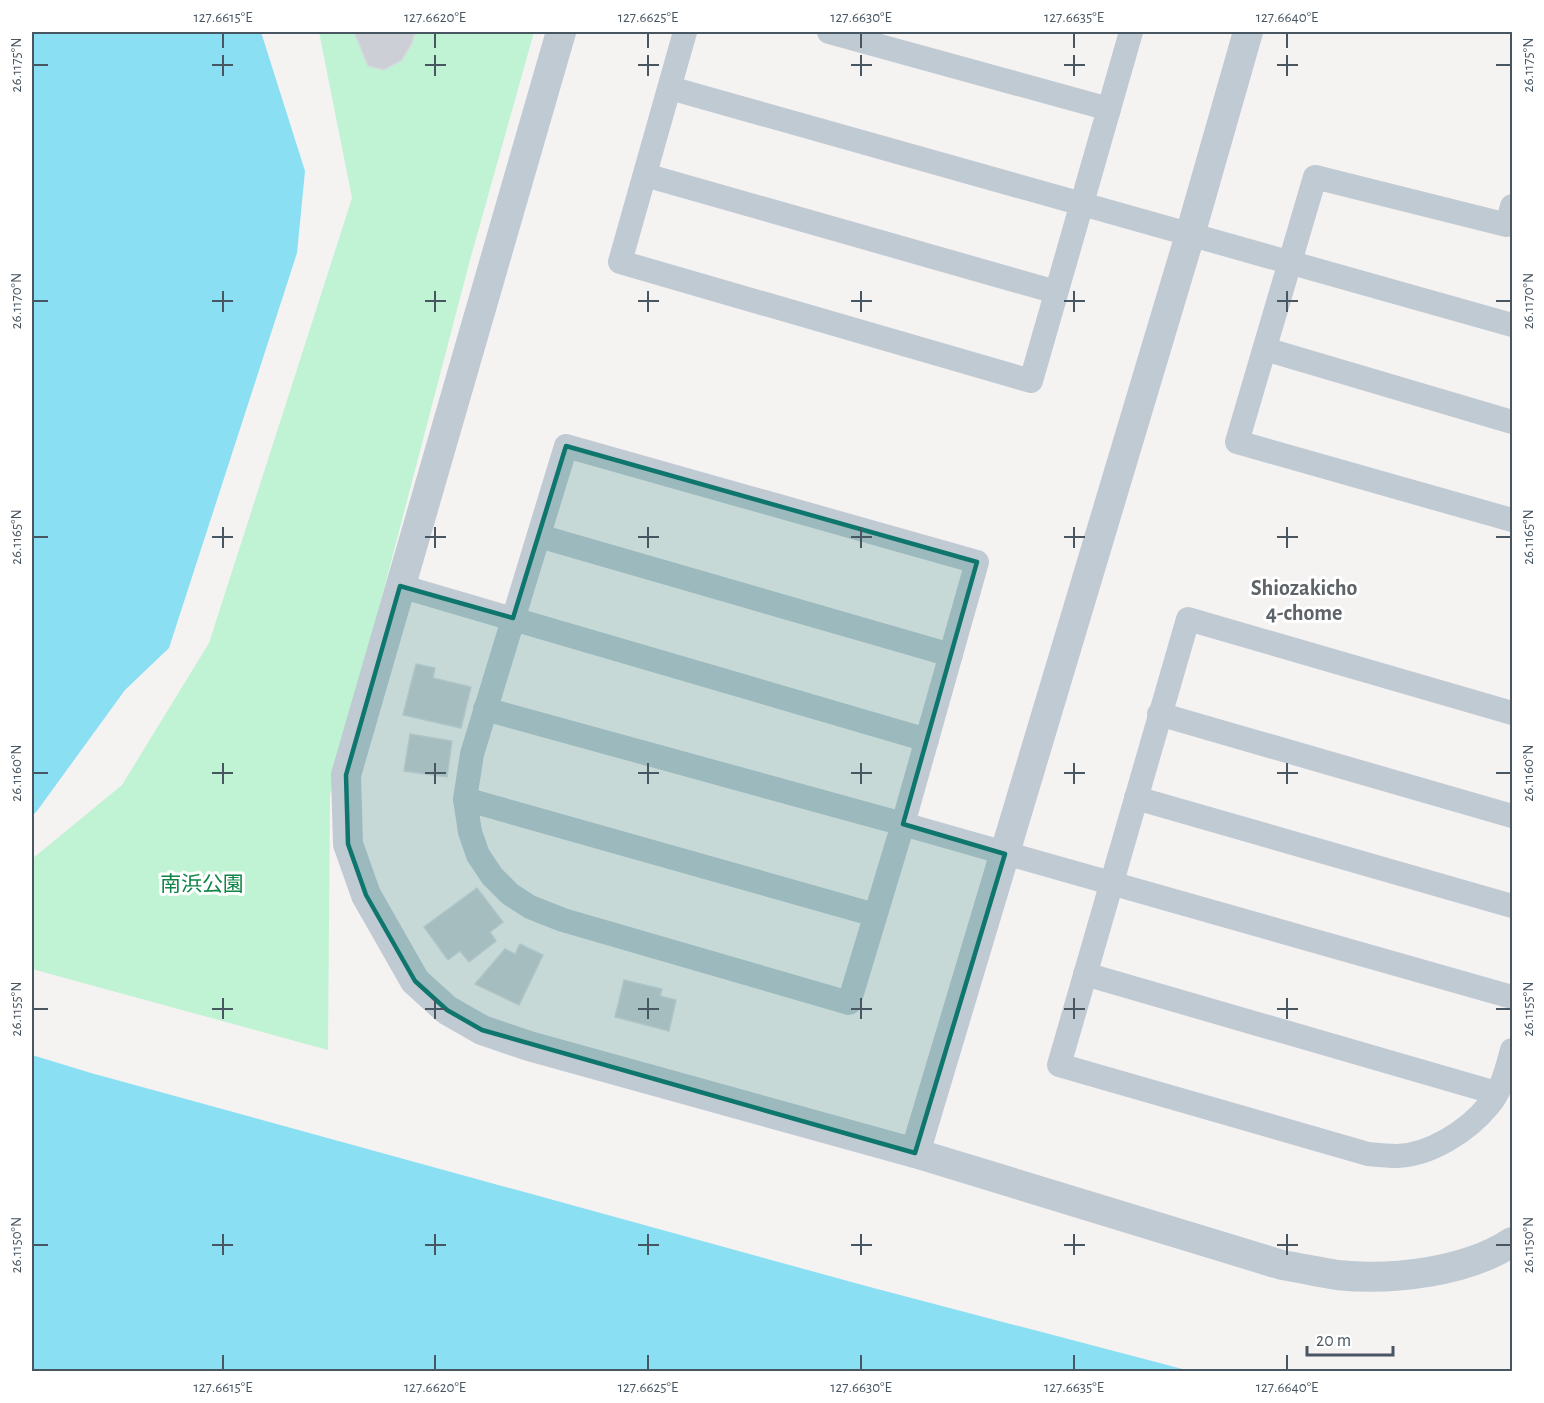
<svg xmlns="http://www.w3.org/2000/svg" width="1544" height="1403" font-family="'Alegreya Sans','Noto Sans JP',sans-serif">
<rect width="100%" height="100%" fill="#f5f2f2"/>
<polygon fill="#c0f3d3" points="319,32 534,32 470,260 330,795 328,1050 32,969 32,859 122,785 209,643 352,198"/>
<g fill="#8adff3">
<polygon points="32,32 261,32 305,171 297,253 169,648 125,690 37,811 32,816"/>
<polygon points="32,1055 91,1073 866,1286 1190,1371 32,1371"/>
</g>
<g fill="#cccfd5" stroke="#d6d9de" stroke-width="1.5">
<polygon points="354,32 415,32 412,43 402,60 384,70 368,66"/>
<polygon points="416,664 435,668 433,678 471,687 461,728 403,715"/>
<polygon points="410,734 452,741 447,777 404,771"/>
<polygon points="477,888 503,922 490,932 496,941 469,962 460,951 448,960 424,927"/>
<polygon points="520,944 543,955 519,1005 475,984 505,949 515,954"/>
<polygon points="624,980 662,989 660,996 676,1000 669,1031 615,1017"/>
</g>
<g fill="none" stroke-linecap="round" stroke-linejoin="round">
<g stroke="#c0cad3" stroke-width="24">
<polyline points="685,32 620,262 1031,381 1131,32"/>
<polyline points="829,32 1109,109"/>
<polyline points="670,88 1512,325"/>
<polyline points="645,175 1056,292"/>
<polyline points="1512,206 1507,225 1315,177 1237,442 1512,520"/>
<polyline points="1265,349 1512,422"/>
<polygon points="566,446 977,562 903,824 849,1003 563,920 530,907 510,894 492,876 478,855 470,832 465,799 472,754"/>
<polyline points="539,536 951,655"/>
<polyline points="400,586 927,740"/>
<polyline points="485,709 903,824 1512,997"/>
<path d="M1512,713L1188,619L1059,1065L1368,1154C1378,1155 1387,1156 1397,1156C1430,1155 1468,1131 1489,1105C1502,1090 1507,1068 1512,1050"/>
<polyline points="1159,714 1512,816"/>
<polyline points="1136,798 1512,906"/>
<polyline points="465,799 875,915"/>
<polyline points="1085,974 1496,1093"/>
</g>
<g stroke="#c0cad3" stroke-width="30">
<path d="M561,32L346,775L348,844L366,895L415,981L447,1010L482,1030L529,1046L915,1153L1282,1265C1300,1268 1319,1272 1337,1275C1391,1281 1467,1272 1512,1242"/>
<polyline points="915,1153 1190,235 1248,32"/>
</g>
</g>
<path fill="#0f766e" fill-opacity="0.2" stroke="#0f766e" stroke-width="4.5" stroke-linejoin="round" d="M566,446L977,562L903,824L1005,854L915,1153L482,1030L447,1010L415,981L366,895L348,844L346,775L400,586L513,618Z"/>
<path fill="none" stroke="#485662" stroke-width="2" d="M223,33V48M435,33V48M648,33V48M861,33V48M1074,33V48M1287,33V48M223,55V76M435,55V76M648,55V76M861,55V76M1074,55V76M1287,55V76M33,65H48M212,65H233M425,65H446M638,65H659M851,65H872M1064,65H1085M1277,65H1298M1496,65H1511M223,291V312M435,291V312M648,291V312M861,291V312M1074,291V312M1287,291V312M33,301H48M212,301H233M425,301H446M638,301H659M851,301H872M1064,301H1085M1277,301H1298M1496,301H1511M223,527V548M435,527V548M648,527V548M861,527V548M1074,527V548M1287,527V548M33,537H48M212,537H233M425,537H446M638,537H659M851,537H872M1064,537H1085M1277,537H1298M1496,537H1511M223,763V784M435,763V784M648,763V784M861,763V784M1074,763V784M1287,763V784M33,773H48M212,773H233M425,773H446M638,773H659M851,773H872M1064,773H1085M1277,773H1298M1496,773H1511M223,998V1019M435,998V1019M648,998V1019M861,998V1019M1074,998V1019M1287,998V1019M33,1009H48M212,1009H233M425,1009H446M638,1009H659M851,1009H872M1064,1009H1085M1277,1009H1298M1496,1009H1511M223,1234V1255M435,1234V1255M648,1234V1255M861,1234V1255M1074,1234V1255M1287,1234V1255M33,1245H48M212,1245H233M425,1245H446M638,1245H659M851,1245H872M1064,1245H1085M1277,1245H1298M1496,1245H1511M223,1355V1370M435,1355V1370M648,1355V1370M861,1355V1370M1074,1355V1370M1287,1355V1370"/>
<g text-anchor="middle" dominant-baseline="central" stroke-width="6" stroke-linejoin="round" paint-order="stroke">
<g font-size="21" fill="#118548" stroke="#fff">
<text x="202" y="884">南浜公園</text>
</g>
<g font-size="22" font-weight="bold" fill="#5e6368" stroke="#fff">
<text x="1304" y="588">Shiozakicho<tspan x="1304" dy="25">4-chome</tspan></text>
</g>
</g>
<rect width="1544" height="1403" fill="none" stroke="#ffffff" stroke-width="66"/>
<path d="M1307 1346v9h86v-9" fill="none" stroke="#485662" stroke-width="3"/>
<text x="1316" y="1346" font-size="18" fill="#485662" stroke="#ffffff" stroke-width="4.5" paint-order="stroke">20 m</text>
<rect x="33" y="33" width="1478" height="1337" fill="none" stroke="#485662" stroke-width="2"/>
<g font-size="15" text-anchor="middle" fill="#485662">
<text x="223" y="22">127.6615°E</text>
<text x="435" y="22">127.6620°E</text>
<text x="648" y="22">127.6625°E</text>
<text x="861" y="22">127.6630°E</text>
<text x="1074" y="22">127.6635°E</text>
<text x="1287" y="22">127.6640°E</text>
<text transform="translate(16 65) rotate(-90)" y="5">26.1175°N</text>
<text transform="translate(1528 65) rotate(-90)" y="5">26.1175°N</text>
<text transform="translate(16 301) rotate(-90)" y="5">26.1170°N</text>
<text transform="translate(1528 301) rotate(-90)" y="5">26.1170°N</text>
<text transform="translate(16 537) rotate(-90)" y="5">26.1165°N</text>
<text transform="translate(1528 537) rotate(-90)" y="5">26.1165°N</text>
<text transform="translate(16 773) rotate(-90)" y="5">26.1160°N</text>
<text transform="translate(1528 773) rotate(-90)" y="5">26.1160°N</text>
<text transform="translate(16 1009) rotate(-90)" y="5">26.1155°N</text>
<text transform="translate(1528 1009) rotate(-90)" y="5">26.1155°N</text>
<text transform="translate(16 1245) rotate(-90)" y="5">26.1150°N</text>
<text transform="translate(1528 1245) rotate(-90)" y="5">26.1150°N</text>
<text x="223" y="1392">127.6615°E</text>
<text x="435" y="1392">127.6620°E</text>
<text x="648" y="1392">127.6625°E</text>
<text x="861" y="1392">127.6630°E</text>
<text x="1074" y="1392">127.6635°E</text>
<text x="1287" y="1392">127.6640°E</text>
</g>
</svg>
